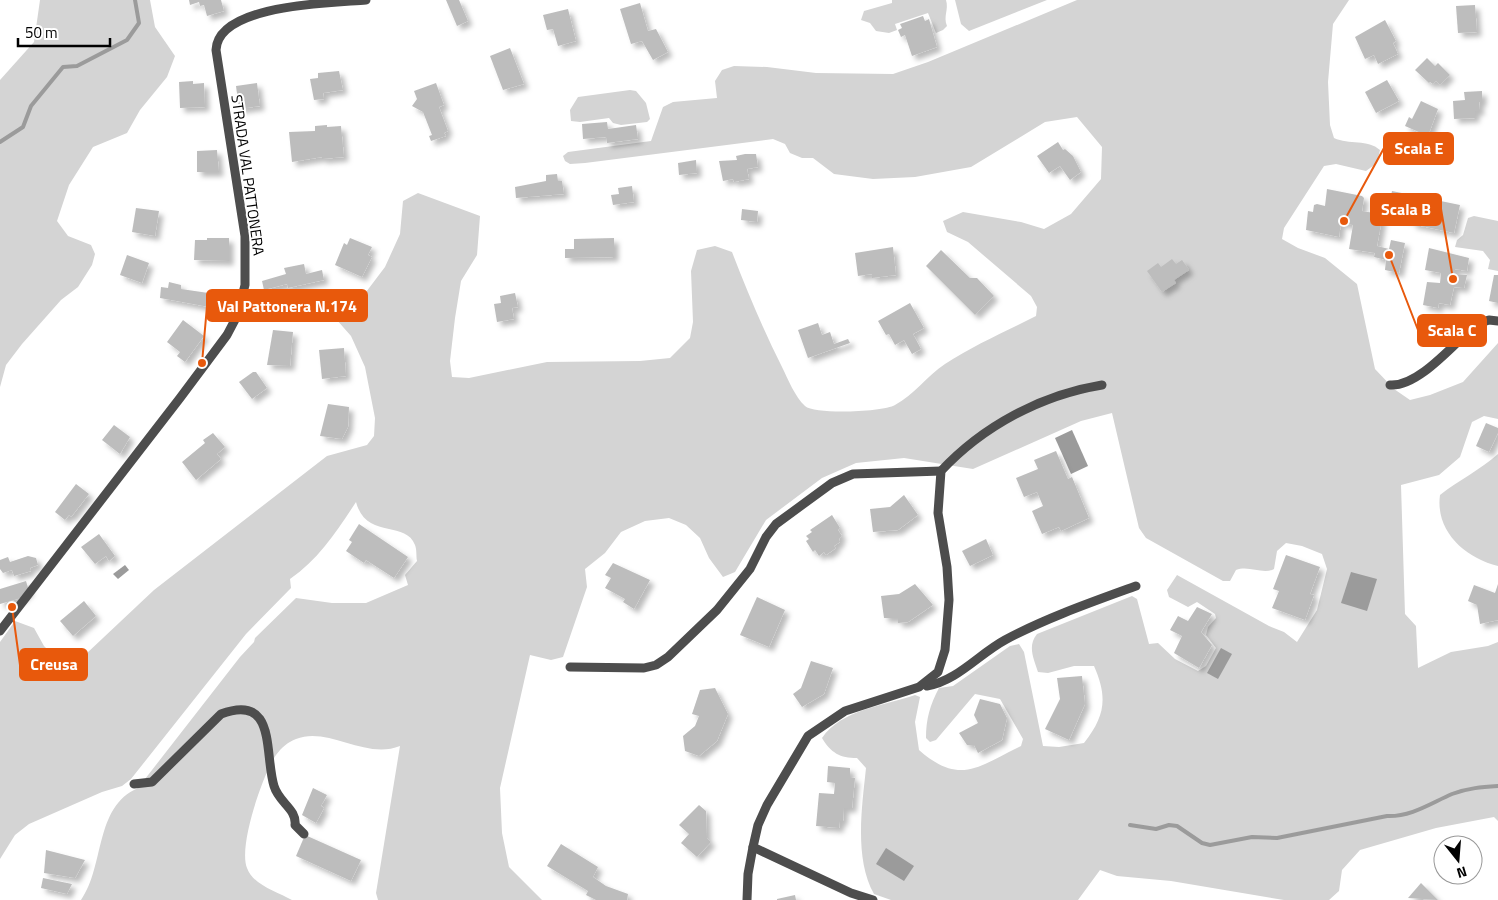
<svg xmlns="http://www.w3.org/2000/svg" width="1498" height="900" font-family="'Titillium Web',sans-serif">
<defs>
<filter id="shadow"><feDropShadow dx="4.5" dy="4.5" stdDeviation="2.5" flood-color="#0004"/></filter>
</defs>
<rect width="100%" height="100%" fill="#fff"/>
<g fill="#d4d4d4">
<polygon points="40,0 150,0 155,27 175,56 167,77 140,110 127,133 93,147 69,185 57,221 68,236 91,245 95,254 92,265 78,287 61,300 22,344 6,365 0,387 0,80 34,42"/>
<path d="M892,0H946C949,10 943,16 947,26L943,30L936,33L928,13L895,24L897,30L889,33L876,31L870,23L861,20L864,11L892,3Z"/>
<polygon points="955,0 1047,0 969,31 961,24"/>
<path d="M1077,0H1349L1333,24L1328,82L1330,125L1334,138C1349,145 1368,139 1380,150L1377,163L1366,171L1336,164L1324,166L1284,228L1282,239L1298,248L1325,258L1357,284L1375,369L1394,389L1410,400L1430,395L1463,382L1498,343V419L1484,416L1472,422L1460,457L1439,475L1401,485L1405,614L1416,626L1418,668L1451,652L1488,646L1498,642V821L1494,817L1436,828L1360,850L1342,870L1339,891L1329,900H1284L1171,881L1117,876L1100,870L1078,900H891L874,894C854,858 862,807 866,768L857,758C840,758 831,753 822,738C842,709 884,706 915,695L920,697L915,722L919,750C961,787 980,765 1021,746L1023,739L1000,699L975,694L936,740L930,742L926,738C926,719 930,705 939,688L953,686L1010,646L1019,644L1024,652L1043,746L1059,747L1084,743C1105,716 1108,698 1094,666H1074L1048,673L1038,672C1034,659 1027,646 1037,634L1132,596L1137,599L1149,644L1158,643L1175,659L1198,671L1206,666L1216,648L1206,635L1208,627L1216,618L1215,614L1197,602L1188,607L1169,597L1167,590L1177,575L1269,626L1284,632L1297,642L1317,610L1327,569L1322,554L1302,546L1286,543L1277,551L1274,569C1263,575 1249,565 1236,570L1230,581H1223L1146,538L1139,528L1112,413L1081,421L973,469L904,458L856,463L822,478L766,520L735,572L723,577L709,558L700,538L686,525L669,518L645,521L621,532L605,553L585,569L587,587L563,657L551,660L530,655L500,788L502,833L509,867L542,900H378L376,893L400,746C365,760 328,726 296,739C288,742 282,747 276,755C263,774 238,846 247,868C253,885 277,892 292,900H81C105,866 94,807 138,788L240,657L254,642L255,638L296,598L332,603H366L408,585L405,575L417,561C416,556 417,550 415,545C406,520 366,540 356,502C337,531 319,559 290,579L291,588L246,634L131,779L122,786L102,792L29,824L15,835L0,859V642L15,621L34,628L44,646L62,664L86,654L154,590L327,456L367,445L374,436L375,418L365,367L351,336L336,319L305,310L255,317L249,311L253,302L306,292L340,291L360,300L385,267L400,234L403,201L418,193L480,216L477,255L461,281L455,318L450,361L452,377L469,378L547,362L640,361L670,358L690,338L693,322L691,271L697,250L715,246L732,252C747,291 763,329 782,367C788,379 795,397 805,406C815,415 883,412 895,405C914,395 927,376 945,364C974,345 1005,332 1036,316L1037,307L1031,296L968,242L947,232L943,221L963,212L1021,222L1044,229L1071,214L1101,179L1102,147L1077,117L1045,122L971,167L915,177L873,179L834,174L813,158H802L790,153L785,144L773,139L585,163L570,164L565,161L563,156L568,152L651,141L663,107L673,102L717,98L715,81L722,70L734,66L767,67L816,73L893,74L928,62Z"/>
<polygon points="630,90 636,91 646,103 650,119 647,122 621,125 613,123 609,118 580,122 571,121 570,110 578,97"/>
<polygon points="1474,216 1498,221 1498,271 1488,269 1490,260 1483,251 1455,247 1457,240 1463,235 1468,218"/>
<path d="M1498,454V566C1465,558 1435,531 1440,495C1459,480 1480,470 1498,454Z"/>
</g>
<g fill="#9b9b9b">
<polygon points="1072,430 1088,466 1071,474 1055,438"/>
<polygon points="125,565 129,570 118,579 113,574"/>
<polygon points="1351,572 1377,579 1367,611 1341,603"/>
<polygon points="1221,648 1232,654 1218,679 1207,673"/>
<polygon points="886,848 914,866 904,881 876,864"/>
</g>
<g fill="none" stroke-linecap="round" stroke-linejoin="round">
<g stroke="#9b9b9b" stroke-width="4">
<polyline points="0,142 23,127 31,106 63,67 77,66 127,40 139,23 135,0"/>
<path d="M1130,825L1156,829L1169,825L1177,826L1202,843L1210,845L1252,837L1277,838L1387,816C1411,817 1431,803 1452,794C1468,788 1482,787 1498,786"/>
</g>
</g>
<g fill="#bdbdbd" filter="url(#shadow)">
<polygon points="189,0 221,0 224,11 207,16 204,5 200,6 199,2 190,5"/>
<polygon points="446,0 459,0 468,21 457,26"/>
<polygon points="640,3 648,31 656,29 668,52 653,60 642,41 631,44 620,9"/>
<polygon points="1475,5 1477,32 1458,33 1456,6"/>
<polygon points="568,9 576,41 558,46 553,29 547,30 543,15"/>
<polygon points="923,16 925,21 929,19 937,47 912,56 905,35 901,37 898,30 902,28 900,24"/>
<polygon points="1385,20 1396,41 1393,43 1398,54 1378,64 1374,55 1365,59 1355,37"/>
<polygon points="510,48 524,84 503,90 490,56"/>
<polygon points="1427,58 1435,66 1438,63 1450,75 1440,85 1436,81 1433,84 1430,82 1429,83 1415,70"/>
<polygon points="339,71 343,90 323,93 324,99 314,100 310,79 318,78 318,73"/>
<polygon points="1387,80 1399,101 1376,113 1365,92"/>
<polygon points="193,81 193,84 204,83 205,107 180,108 179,82"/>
<polygon points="257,83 260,106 239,109 236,86"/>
<polygon points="436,83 444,105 439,107 448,131 444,133 446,136 431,141 429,136 432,135 423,112 412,106 417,99 414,91"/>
<polygon points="1482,91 1482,102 1479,102 1480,111 1475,111 1475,118 1454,119 1453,101 1465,100 1464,92"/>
<polygon points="1421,101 1438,109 1428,136 1405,126 1409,117 1412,119"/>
<polygon points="607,122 608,129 636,125 638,139 607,143 606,137 583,139 582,124"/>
<polygon points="327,125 327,127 341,126 344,157 322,159 322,157 292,162 289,132 315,131 315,126"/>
<polygon points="1058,142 1063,150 1065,149 1073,156 1081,172 1070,180 1060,166 1049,173 1037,156"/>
<polygon points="217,150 219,172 197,172 197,151"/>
<polygon points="745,154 756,154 758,167 747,169 749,179 734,182 733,179 723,181 719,161 737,160 736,156"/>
<polygon points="696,160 697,173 679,175 678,163"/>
<polygon points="557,174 558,181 562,181 564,194 516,198 515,187 546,181 546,175"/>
<polygon points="632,186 634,202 613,205 611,195 619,194 618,188"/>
<polygon points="1327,189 1362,196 1364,198 1362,211 1380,214 1382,219 1377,246 1389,249 1391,240 1405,243 1399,273 1385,270 1386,260 1374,257 1375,253 1349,249 1353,225 1341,223 1339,237 1306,230 1308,211 1313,212 1314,205 1317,204 1325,206"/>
<polygon points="1392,191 1460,205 1454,233 1412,224 1412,220 1387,214"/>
<polygon points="136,208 159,211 155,236 132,232"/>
<polygon points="742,209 758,211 757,222 741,220"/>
<polygon points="207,238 229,238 229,261 194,260 195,240 207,240"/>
<polygon points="350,238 372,247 368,255 372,257 362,277 335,265 344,243 347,245"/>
<polygon points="614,238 614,257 565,258 565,249 574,249 574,239"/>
<polygon points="893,247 896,275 872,278 872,274 858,276 855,253"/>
<polygon points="1429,248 1469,258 1467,271 1455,269 1455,274 1467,275 1464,288 1454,287 1450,305 1439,303 1438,308 1423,305 1427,282 1440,283 1441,273 1425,270"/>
<polygon points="941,250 970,278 977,278 994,296 975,315 926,266"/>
<polygon points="127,255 149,263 142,283 120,275"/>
<polygon points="1172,259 1176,264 1182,260 1189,270 1174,280 1176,283 1162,292 1147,271 1158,263 1161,267"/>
<polygon points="304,264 306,274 322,270 324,280 288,288 287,284 264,290 262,281 286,274 284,268"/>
<polygon points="1494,275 1498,275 1498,303 1489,301"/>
<polygon points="169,282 181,285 181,289 222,295 220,309 160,298 161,287 168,288"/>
<polygon points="515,293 518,307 512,308 514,319 497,322 494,304 501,303 500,296"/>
<polygon points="910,303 924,328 913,334 921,349 912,354 904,340 895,345 889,334 886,335 878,321"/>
<polygon points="183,320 204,336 185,362 177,356 180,352 167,342"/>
<polygon points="818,323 822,335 830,332 834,344 848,339 850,343 808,358 798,330"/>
<polygon points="273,330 293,332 290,366 267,365"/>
<polygon points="344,348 346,376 322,379 319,350"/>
<polygon points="253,372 256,372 267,388 252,399 239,382"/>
<polygon points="328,404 349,407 348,427 342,439 320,436"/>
<polygon points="1486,423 1498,428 1498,433 1489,452 1476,446"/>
<polygon points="114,425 130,437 120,454 102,440"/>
<polygon points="213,433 225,447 217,454 221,459 196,480 182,462 205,443 203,440"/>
<polygon points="1056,451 1068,479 1072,477 1089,518 1061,531 1059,527 1042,534 1032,511 1043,506 1037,492 1024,497 1016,478 1038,469 1034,460"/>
<polygon points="76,484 89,494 71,517 69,515 65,520 55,512"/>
<polygon points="904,495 918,515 898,530 873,532 870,509 890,507"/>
<polygon points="832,515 840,528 838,530 842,536 839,539 840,542 834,546 836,548 826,555 824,552 819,556 815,550 813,552 806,541 809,539 806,536 812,532 810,530"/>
<polygon points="359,524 408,557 394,578 366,560 364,563 346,551 352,542 349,540"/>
<polygon points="99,534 115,556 109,561 106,556 95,564 81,547"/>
<polygon points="986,539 993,555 970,566 962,551"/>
<polygon points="1286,555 1320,567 1310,594 1314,595 1305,620 1272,608 1279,591 1273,589"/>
<polygon points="28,556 36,558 38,565 30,568 31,571 14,576 12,570 3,573 0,569 0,560 8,557 10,562"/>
<polygon points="613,563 650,580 634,609 623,602 625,599 605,588 611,578 605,575"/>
<polygon points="26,581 29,591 21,598 0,604 0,589"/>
<polygon points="915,584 933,605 908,622 898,623 898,618 884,618 881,596 899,594"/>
<polygon points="1498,584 1498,620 1480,624 1477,605 1468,601 1474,585 1495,593"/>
<polygon points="757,597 785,610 769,647 740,635"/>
<polygon points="84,601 96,616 73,636 60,621"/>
<polygon points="1197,607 1212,614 1201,632 1212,645 1199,668 1174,653 1182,636 1170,630 1178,616 1188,621"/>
<polygon points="811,661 833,668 824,694 802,707 793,694 801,688"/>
<polygon points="1082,676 1085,704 1069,740 1045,729 1060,699 1057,678"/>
<polygon points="715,688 728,714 717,741 699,756 685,751 683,736 695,726 699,716 692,714 700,690"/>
<polygon points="980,699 1000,704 1007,718 1002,740 978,753 974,745 967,745 959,733 978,723 974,715"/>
<polygon points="828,766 850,768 850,777 855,778 852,808 844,808 843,821 840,821 839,828 816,826 819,793 834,794 835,783 827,782"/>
<polygon points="313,788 327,795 321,806 324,808 316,823 302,815"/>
<polygon points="699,805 706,811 707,838 711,842 697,857 681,843 689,834 679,825"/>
<polygon points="305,835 361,860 351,881 296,856"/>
<polygon points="561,844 598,867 593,877 606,886 628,894 627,900 596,900 586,895 588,891 547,866"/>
<polygon points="46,850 85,860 75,878 44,873"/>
<polygon points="43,878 72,884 67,894 41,888"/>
<polygon points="1421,883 1438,900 1408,898"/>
<polygon points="795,895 796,900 777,900 777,899"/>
</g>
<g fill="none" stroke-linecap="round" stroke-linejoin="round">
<g stroke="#4d4d4d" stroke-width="9">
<path d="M1390,385C1419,387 1455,342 1477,324L1489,320L1498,321"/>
<path d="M0,631L180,398L227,335L237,316L245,285V236L216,50C218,4 332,3 366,0"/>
<polyline points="570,667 644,668 656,665 668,657 717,610 750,569 766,537 776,524 832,483 853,474 941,471"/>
<path d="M927,686C957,681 979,654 1005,640C1046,618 1092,602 1136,586"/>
<path d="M134,784L152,782L221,714C277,693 264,753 274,786C279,803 297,809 295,825L304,834"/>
<polyline points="747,900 748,874 753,847"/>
<path d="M873,900L851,893L753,847L758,825L767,805L808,736L845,711L919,687L938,672L945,650L949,600L947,567L938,513L941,471C983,426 1041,395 1102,385"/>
</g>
</g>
<g text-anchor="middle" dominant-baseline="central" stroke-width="4" stroke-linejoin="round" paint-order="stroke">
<g font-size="15" fill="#000" stroke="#fff">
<text transform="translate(248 175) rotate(82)">STRADA VAL PATTONERA</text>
</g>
</g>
<path fill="none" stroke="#e8590c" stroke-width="2" d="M1344 221L1384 148M1453 279L1441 209M202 363L207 306M1389 255L1418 330M12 607L20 665"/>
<g fill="#e8590c" stroke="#fff" stroke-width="2">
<circle cx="1344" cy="221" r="5"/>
<circle cx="1453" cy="279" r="5"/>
<circle cx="202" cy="363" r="5"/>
<circle cx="1389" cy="255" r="5"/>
<circle cx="12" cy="607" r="5"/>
</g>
<g fill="#e8590c" stroke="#e8590c" stroke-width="2">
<rect x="1384" y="133" width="69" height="31" rx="5"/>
<rect x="1371" y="194" width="70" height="31" rx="5"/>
<rect x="207" y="290" width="160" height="31" rx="5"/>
<rect x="1418" y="315" width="68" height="31" rx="5"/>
<rect x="20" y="649" width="67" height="31" rx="5"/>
</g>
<g font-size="16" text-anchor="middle" font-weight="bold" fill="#fff">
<text x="1419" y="154">Scala E</text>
<text x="1406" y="215">Scala B</text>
<text x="287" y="312">Val Pattonera N.174</text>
<text x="1452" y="336">Scala C</text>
<text x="54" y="670">Creusa</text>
</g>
<g transform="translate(1458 860) rotate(163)"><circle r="24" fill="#ffffff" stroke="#999999"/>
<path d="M0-4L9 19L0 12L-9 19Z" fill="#000000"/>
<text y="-8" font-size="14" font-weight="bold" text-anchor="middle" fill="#000000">N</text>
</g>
<path d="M18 38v8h92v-8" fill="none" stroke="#000000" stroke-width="2.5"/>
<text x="25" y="38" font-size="15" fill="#000000" stroke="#ffffff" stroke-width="4" paint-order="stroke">50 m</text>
</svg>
